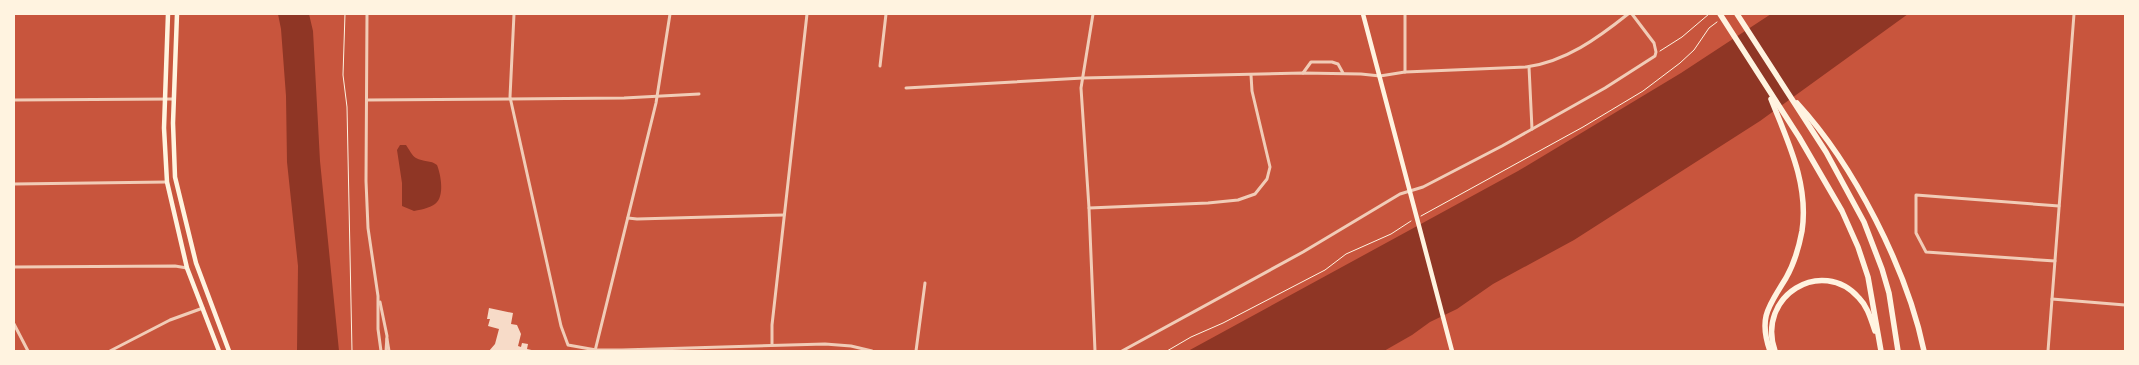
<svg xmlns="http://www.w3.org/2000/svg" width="2139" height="365" font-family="Arial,sans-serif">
<rect width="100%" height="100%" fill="#c8553d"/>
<g fill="#8f3625">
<polygon points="278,14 309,14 313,31 320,161 339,351 297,351 298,266 287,162 286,96 281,29"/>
<polygon points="1771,14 1908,14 1760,121 1574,240 1493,284 1457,309 1430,322 1412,335 1384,351 1188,351 1518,171 1681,73"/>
<path d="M400,145H406C409,149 412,156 416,158C423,162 431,160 437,165C441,175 445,197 435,204C429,208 420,210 414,211L402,206V183L397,150Z"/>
</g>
<polygon fill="#f7dbc8" points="489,308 513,313 511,324 517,325 521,334 518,346 521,347 522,343 528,344 527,349 536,351 489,351 495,344 499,329 488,326 490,319 487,319"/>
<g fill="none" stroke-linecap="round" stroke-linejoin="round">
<g stroke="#fff3e0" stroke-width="1">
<polyline points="345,14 343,75 347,107 352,351"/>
<polyline points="1660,51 1682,37 1709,14"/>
<polyline points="1421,216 1583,127 1643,91 1680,63 1694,50 1709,28 1717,22"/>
<polyline points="1167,351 1191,337 1223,323 1325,270 1346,254 1391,234 1411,221"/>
</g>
<g stroke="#f1ccb7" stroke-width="3">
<polyline points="367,14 366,181 368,228 378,296 378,329 381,351"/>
<polyline points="514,14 510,97 561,326 568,345 596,350 622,350 825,344 851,346 872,351"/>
<polyline points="1093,14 1081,88 1089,208 1095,351"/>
<polyline points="880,66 886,14"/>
<polyline points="1529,67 1532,129"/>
<polyline points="1405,72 1405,14"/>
<polyline points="1303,73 1311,62 1332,62 1338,64 1343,73"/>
<path d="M906,88L1083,78L1303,73L1361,74L1380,76L1405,72L1526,67C1565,62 1598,38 1628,14"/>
<polyline points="14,100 173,99"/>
<polyline points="367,100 624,98 699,94"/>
<polyline points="14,184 167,182"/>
<polyline points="1089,208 1208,203 1238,200 1255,194 1267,179 1270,167 1252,91 1251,75"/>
<polyline points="628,218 637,219 784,215"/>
<polyline points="2055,261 1926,252 1916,233 1916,195 2059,206"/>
<polyline points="14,267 175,266 187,268"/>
<polyline points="2052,299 2125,305"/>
<polyline points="380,302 387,336 386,351"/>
<polyline points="14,324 28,351"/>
<polyline points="387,339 389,351"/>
<polyline points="772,345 772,325 807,14"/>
<polyline points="110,351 170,320 203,308"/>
<polyline points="595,351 656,103 670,14"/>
<polyline points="916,351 925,283"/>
<polyline points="1122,351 1303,252 1400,194 1423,187 1502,146 1605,88 1655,56 1656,52 1654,43 1632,14"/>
<polyline points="2048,351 2074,14"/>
</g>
<g stroke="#fff3e0" stroke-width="4.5">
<polyline points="168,14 164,128 167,182 187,268 219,351"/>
<polyline points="177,14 173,123 175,177 196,263 229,351"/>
<polyline points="1363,14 1452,351"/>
</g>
<g stroke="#fff3e0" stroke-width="5.5">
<polyline points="1720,14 1799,137 1842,211 1858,247 1868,277 1881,351"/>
<polyline points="1737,14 1826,152 1864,222 1882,269 1889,293 1898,351"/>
<path d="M1797,103C1854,165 1907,269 1924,351"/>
<path d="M1770,351C1758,317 1769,306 1786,278C1794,264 1799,247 1802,231C1809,184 1788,142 1771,99"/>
<path d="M1775,351C1756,296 1822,256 1859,298C1868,307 1871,320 1875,331"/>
</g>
</g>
<rect width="2139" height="365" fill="none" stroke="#fff3e0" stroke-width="30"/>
</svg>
